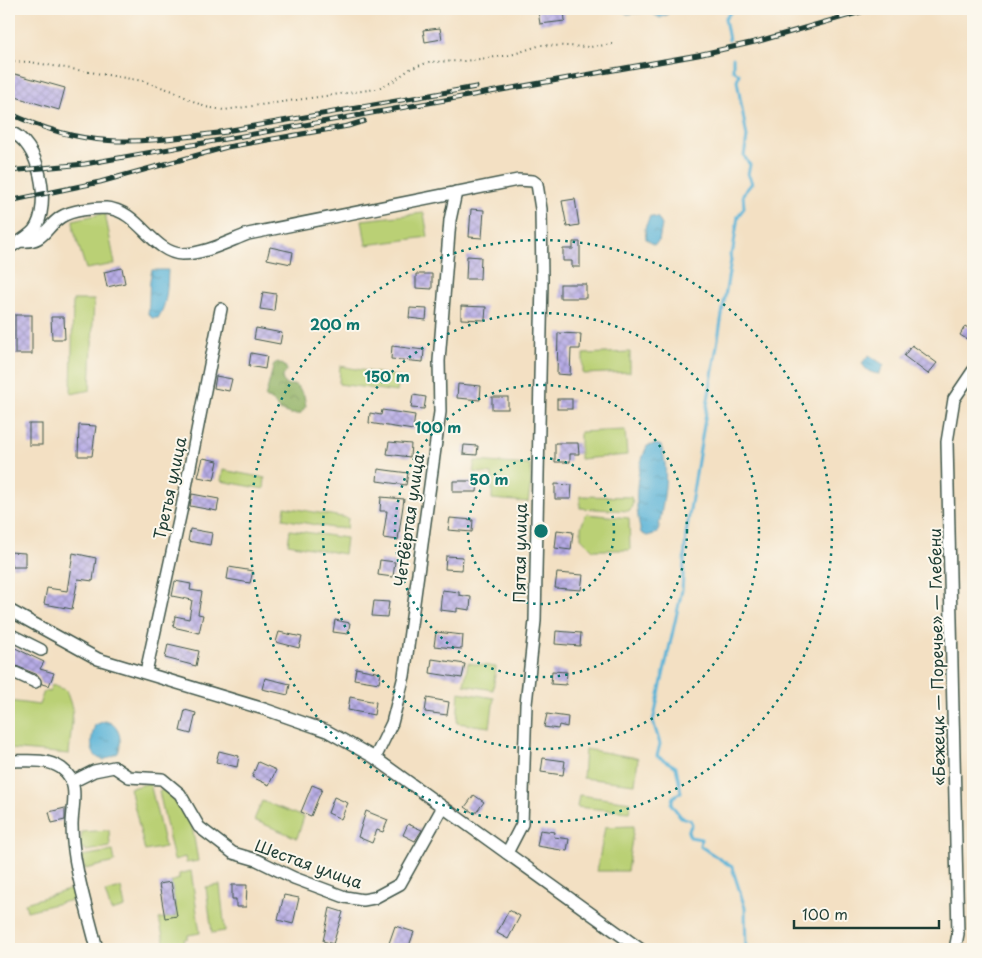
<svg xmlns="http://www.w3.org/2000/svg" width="982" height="958" font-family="'Playpen Sans',sans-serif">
<defs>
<pattern id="forest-crowns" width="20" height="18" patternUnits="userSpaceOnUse" patternTransform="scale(1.25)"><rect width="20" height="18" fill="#93b266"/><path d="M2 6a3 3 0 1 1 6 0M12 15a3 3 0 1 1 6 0" fill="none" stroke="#779255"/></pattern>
<pattern id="water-ripples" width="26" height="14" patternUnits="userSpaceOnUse" patternTransform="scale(1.25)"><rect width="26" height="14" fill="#5ab3d7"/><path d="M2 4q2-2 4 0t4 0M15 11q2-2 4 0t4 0" fill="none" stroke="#4a93af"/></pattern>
<pattern id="building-cross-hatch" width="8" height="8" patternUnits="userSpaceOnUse" patternTransform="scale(1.25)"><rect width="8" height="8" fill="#b7ace6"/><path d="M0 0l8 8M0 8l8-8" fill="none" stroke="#948dbb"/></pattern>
</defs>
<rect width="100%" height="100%" fill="#fbf7ec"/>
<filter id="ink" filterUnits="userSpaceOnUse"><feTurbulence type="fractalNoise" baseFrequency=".02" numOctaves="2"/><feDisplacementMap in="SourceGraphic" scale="10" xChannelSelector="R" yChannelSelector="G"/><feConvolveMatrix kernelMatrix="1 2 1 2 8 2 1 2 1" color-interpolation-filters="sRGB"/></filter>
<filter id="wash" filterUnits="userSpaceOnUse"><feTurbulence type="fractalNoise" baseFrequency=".0096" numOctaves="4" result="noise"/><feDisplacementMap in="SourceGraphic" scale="20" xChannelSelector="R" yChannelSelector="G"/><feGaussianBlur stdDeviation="1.12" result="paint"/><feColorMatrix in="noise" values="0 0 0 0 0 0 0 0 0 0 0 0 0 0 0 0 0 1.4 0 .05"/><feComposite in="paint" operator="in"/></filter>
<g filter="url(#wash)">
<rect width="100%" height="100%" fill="#f3e0c3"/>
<polygon fill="url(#forest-crowns)" stroke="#59784d" points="278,362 285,366 287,370 282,378 285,385 296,385 304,395 306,406 300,414 290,414 279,410 274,402 265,398 274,364"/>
<g fill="#bad074" stroke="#6c8654">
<polygon points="105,213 115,264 86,269 74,231 73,220"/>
<polygon points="424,213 428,237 366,245 362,220"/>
<polygon points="73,300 94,300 90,390 71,394"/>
<polygon points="630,352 630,372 583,374 583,354"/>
<polygon points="340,366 399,377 397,392 339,384"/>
<polygon points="625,430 627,455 580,459 580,432"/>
<polygon points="475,461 530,465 531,482 528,502 492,499 492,474 473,472"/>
<polygon points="223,470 265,478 264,489 221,481"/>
<polygon points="580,496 631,497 633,503 630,511 580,508"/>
<polygon points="285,507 348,518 347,528 333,528 283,519"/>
<polygon points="586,514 629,518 630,550 593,550 581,538 581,527"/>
<polygon points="290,530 346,538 344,554 288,544"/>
<polygon points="468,663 496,667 493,690 464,685"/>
<polygon points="52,685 66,690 73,711 69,754 9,749 9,701 39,705 44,691 49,692"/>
<polygon points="459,692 494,698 490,727 457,723"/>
<polygon points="585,749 638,758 635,784 583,778"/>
<polygon points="150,783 165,847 145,851 130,788"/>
<polygon points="171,789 190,814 198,861 186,863 185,857 174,860 159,791"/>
<polygon points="579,795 631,802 629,812 577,807"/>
<polygon points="262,801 304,817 297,838 254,820"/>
<polygon points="634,826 627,871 597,871 605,827"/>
<polygon points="109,830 110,847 86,851 85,848 79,849 78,840 81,839 82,832"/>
<polygon points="113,851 115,862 85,869 81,856"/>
<polygon points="191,871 200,933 188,935 188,938 184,939 185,942 180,943 181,949 166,949 159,919 177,916 171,882 179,879 179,874"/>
<polygon points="220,885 225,931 212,933 206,887"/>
<polygon points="121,888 125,907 111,911 105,892"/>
<polygon points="72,889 76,899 27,911 25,903"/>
</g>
<g fill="url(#water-ripples)" stroke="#3c7886">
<polygon points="621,9 670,9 667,15 660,18 650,12 627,14"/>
<polygon points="650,216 658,218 662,225 659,241 654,245 646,239 645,228"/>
<path d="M152,270H168C167,286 168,303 158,318H152L148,314C150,299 148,284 152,270Z"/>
<path d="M869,355L884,365L879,374C871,373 866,371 862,363Z"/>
<path d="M656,444L661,446C671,473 662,505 658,533L647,536L641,533C634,506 635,472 647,446Z"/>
<path d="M105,721C120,724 123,741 118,753L104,760C87,757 91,737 95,725Z"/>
</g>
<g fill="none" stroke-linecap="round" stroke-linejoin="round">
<g stroke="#5ab3d7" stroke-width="3">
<polyline points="729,40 725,19 733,9"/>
<polyline points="733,58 733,70 739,74 737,81 747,137 744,156 750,165 748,174 752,183 743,194 744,208 738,216 733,250 730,255 731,260 686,534 682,590 653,721 660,744 657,756 676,767 681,792 673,797 671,804 681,817 690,820 692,824 688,832 690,837 701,839 700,846 732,867 745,908 746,949"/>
</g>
</g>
<g id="blocks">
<g fill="url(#building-cross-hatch)">
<polygon points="551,9 564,9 565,21 540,24 538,11"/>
<polygon points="440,28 442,39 425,42 423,30"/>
<polygon points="15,74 65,88 59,110 9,95"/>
<polygon points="575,199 579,225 567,227 562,201"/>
<polygon points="471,209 484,210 482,238 469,237"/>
<polygon points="573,242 580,242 580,267 572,267 572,261 563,261 563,249 573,249"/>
<polygon points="270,247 293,252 291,264 267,259"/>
<polygon points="467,256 481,257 480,279 466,279"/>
<polygon points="122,268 125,283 107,287 104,272"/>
<polygon points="416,274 432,274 432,289 416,288"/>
<rect x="560" y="284" width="26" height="14"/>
<polygon points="263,292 276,294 274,311 260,309"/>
<polygon points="461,306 486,307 485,320 461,319"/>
<polygon points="410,308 427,309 426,320 409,318"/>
<rect x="15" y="315" width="17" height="39"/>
<polygon points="51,317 64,317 65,339 52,339"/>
<polygon points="965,326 973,331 973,343 960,335"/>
<polygon points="256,328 282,333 280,344 254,339"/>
<polygon points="558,333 581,334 580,349 571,349 570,375 557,374"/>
<polygon points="912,345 937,363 928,374 904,356"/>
<polygon points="392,346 424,350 423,362 391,359"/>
<polygon points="251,353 267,356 265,369 249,366"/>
<polygon points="216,376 232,379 229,391 214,388"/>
<polygon points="458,384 481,386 480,400 457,398"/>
<polygon points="413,395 426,397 424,409 411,408"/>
<rect x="492" y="397" width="16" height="12"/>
<rect x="557" y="399" width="15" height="10"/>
<polygon points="382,410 415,415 413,430 369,423 370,413 381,415"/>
<rect x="29" y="424" width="13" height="21"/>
<polygon points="79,425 96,426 92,456 78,456"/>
<polygon points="389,442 411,444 410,457 387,454"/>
<polygon points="555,443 578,443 579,454 570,454 570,462 555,462"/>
<polygon points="464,445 478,446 477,455 463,454"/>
<polygon points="203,458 218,461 214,480 198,477"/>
<polygon points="378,469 408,473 406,485 377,481"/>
<polygon points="453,481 478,481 477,492 453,492"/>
<polygon points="555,484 572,485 571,499 555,499"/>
<polygon points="192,494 219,499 217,511 190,506"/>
<polygon points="381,497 404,499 398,540 383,538 387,511 380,511"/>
<polygon points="450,518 473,520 472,532 448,530"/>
<polygon points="190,529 212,533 210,545 188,541"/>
<polygon points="557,530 573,532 571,550 555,548"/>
<polygon points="9,552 25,553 25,567 12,567 12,564 9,564"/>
<polygon points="73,553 96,558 93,581 78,579 72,609 44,604 47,588 67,591"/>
<polygon points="446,556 463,557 462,570 445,569"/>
<polygon points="380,560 395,562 393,577 378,575"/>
<polygon points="229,567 253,571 250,583 227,579"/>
<polygon points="557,573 583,575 581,590 555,588"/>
<polygon points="175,581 191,584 190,590 202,592 198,614 203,615 199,633 173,627 175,616 189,619 192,600 172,596"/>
<polygon points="442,590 459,592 459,595 471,597 470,610 457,608 457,612 440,610"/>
<polygon points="374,601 389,602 387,617 372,616"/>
<polygon points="335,620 350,623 348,634 333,632"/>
<polygon points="556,631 581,633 580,646 555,644"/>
<polygon points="279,632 302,637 299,648 276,642"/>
<polygon points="436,632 463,635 462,649 434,646"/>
<polygon points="168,644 199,651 196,666 165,658"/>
<polygon points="9,645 44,662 40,669 54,673 49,686 42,684 38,675 9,663"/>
<polygon points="432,659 465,664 462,678 430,673"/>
<polygon points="356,668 381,673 379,683 354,679"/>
<polygon points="552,671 567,672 566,685 551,684"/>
<polygon points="265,678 290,684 288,695 262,689"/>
<polygon points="350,697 376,702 374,715 348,710"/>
<polygon points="427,698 449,702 447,715 425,712"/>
<polygon points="185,710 196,713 191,734 180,731"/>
<polygon points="547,714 568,717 567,727 559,725 558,729 544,727"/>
<polygon points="219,751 239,756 237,767 216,762"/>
<polygon points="543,758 565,761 563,775 541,772"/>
<polygon points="258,762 276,770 269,785 252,777"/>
<polygon points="312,785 322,789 311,816 301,812"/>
<polygon points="474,795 484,802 475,814 465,807"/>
<polygon points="334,797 348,803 341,819 328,813"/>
<polygon points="65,808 65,820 52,823 49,812"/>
<polygon points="366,811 388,820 383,832 377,830 372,843 358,837"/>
<polygon points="408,824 422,830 415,841 403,835"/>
<polygon points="540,830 555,832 554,837 569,839 567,851 537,846"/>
<polygon points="171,882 177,916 165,918 159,884"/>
<polygon points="232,885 247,885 246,907 236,907 236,899 232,899"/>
<polygon points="284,895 299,898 293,924 278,920"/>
<polygon points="330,908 343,912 333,944 323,941"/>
<polygon points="509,910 520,916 508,939 497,933"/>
<polygon points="395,926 414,932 408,949 387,949"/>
</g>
</g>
</g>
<g filter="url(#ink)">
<use href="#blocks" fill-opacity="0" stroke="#3f5549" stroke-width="1"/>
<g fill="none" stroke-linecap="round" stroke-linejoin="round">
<g stroke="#3f5549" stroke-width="14">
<g id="minor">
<path d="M9,132C40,140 52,206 34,230C28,237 17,243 9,248"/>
<path d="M21,241C45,243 44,228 61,217C72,210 93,208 106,208C139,210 152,253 182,254C205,254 227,242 248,234L518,180L533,181L537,184L541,209L542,280L535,621L526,704L522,824L507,853"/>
<polyline points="9,610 98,659 264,709 327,731 375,758 640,949"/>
<polyline points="9,634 41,650"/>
<polyline points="9,670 35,682"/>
<polyline points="146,672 182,507 221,309"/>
<polyline points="375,758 392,723 404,676 440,412 439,361 450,220 456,192"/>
<path d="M9,761C26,761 46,758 61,768C81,782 72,806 72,825C72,863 88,912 97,949"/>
<polyline points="72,782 94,771 114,767 129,777 162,779 180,794 199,827 233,853 257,860 294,878 345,897 363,900 374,898 400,884 443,807"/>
<polyline points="955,949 958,934 947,442 954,399 973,371"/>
</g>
</g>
<polyline stroke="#3f5549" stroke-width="2" stroke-dasharray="1 4" stroke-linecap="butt" points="9,61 30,62 143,81 173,91 205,107 224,110 376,89 392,82 410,69 429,62 464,61 511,55 541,45 590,47 613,44"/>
<use href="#minor" stroke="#fff" stroke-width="11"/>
<g stroke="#1f3d34" stroke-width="5">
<g id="rail">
<path d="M9,113C91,152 141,142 227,132"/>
<polyline points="220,132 476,87"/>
<polyline points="9,171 85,164 698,55 759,41 871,9"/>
<polyline points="9,201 100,182 227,147 348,126 364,121"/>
</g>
</g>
<use href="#rail" stroke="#fbf7ec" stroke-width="3" stroke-dasharray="9" stroke-linecap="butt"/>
</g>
</g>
<g fill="none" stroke="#0f766e" stroke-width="2.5" stroke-dasharray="2.5 5">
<circle cx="541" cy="531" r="73"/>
<circle cx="541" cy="531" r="146"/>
<circle cx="541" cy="531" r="218"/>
<circle cx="541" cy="531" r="291"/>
</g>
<g text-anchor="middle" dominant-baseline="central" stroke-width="4" stroke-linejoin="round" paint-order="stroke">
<g font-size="16" fill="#1f3d34" stroke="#fbf7ec">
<text transform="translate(169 488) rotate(-78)">Третья улица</text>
<text transform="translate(408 520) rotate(-82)">Четвёртая улица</text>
<text transform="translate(519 553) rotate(-89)">Пятая улица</text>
<text transform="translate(936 657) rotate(-91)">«Бежецк — Поречье» — Глебени</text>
<text transform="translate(309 863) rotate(20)">Шестая улица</text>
</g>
</g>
<circle cx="541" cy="531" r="8" fill="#0f766e" stroke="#fbf7ec" stroke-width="2.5"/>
<g font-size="15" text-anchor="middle" font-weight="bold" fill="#0f766e" stroke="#fbf7ec" stroke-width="4" stroke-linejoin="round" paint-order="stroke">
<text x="335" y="330">200 m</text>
<text x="387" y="382">150 m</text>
<text x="438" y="433">100 m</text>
<text x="489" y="485">50 m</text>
</g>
<rect width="982" height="958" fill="none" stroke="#fbf7ec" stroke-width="30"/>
<path d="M794 920v8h145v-8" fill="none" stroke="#1f3d34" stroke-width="2.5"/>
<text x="802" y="920" font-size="15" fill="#1f3d34" stroke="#fbf7ec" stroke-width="4" paint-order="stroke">100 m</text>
</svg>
